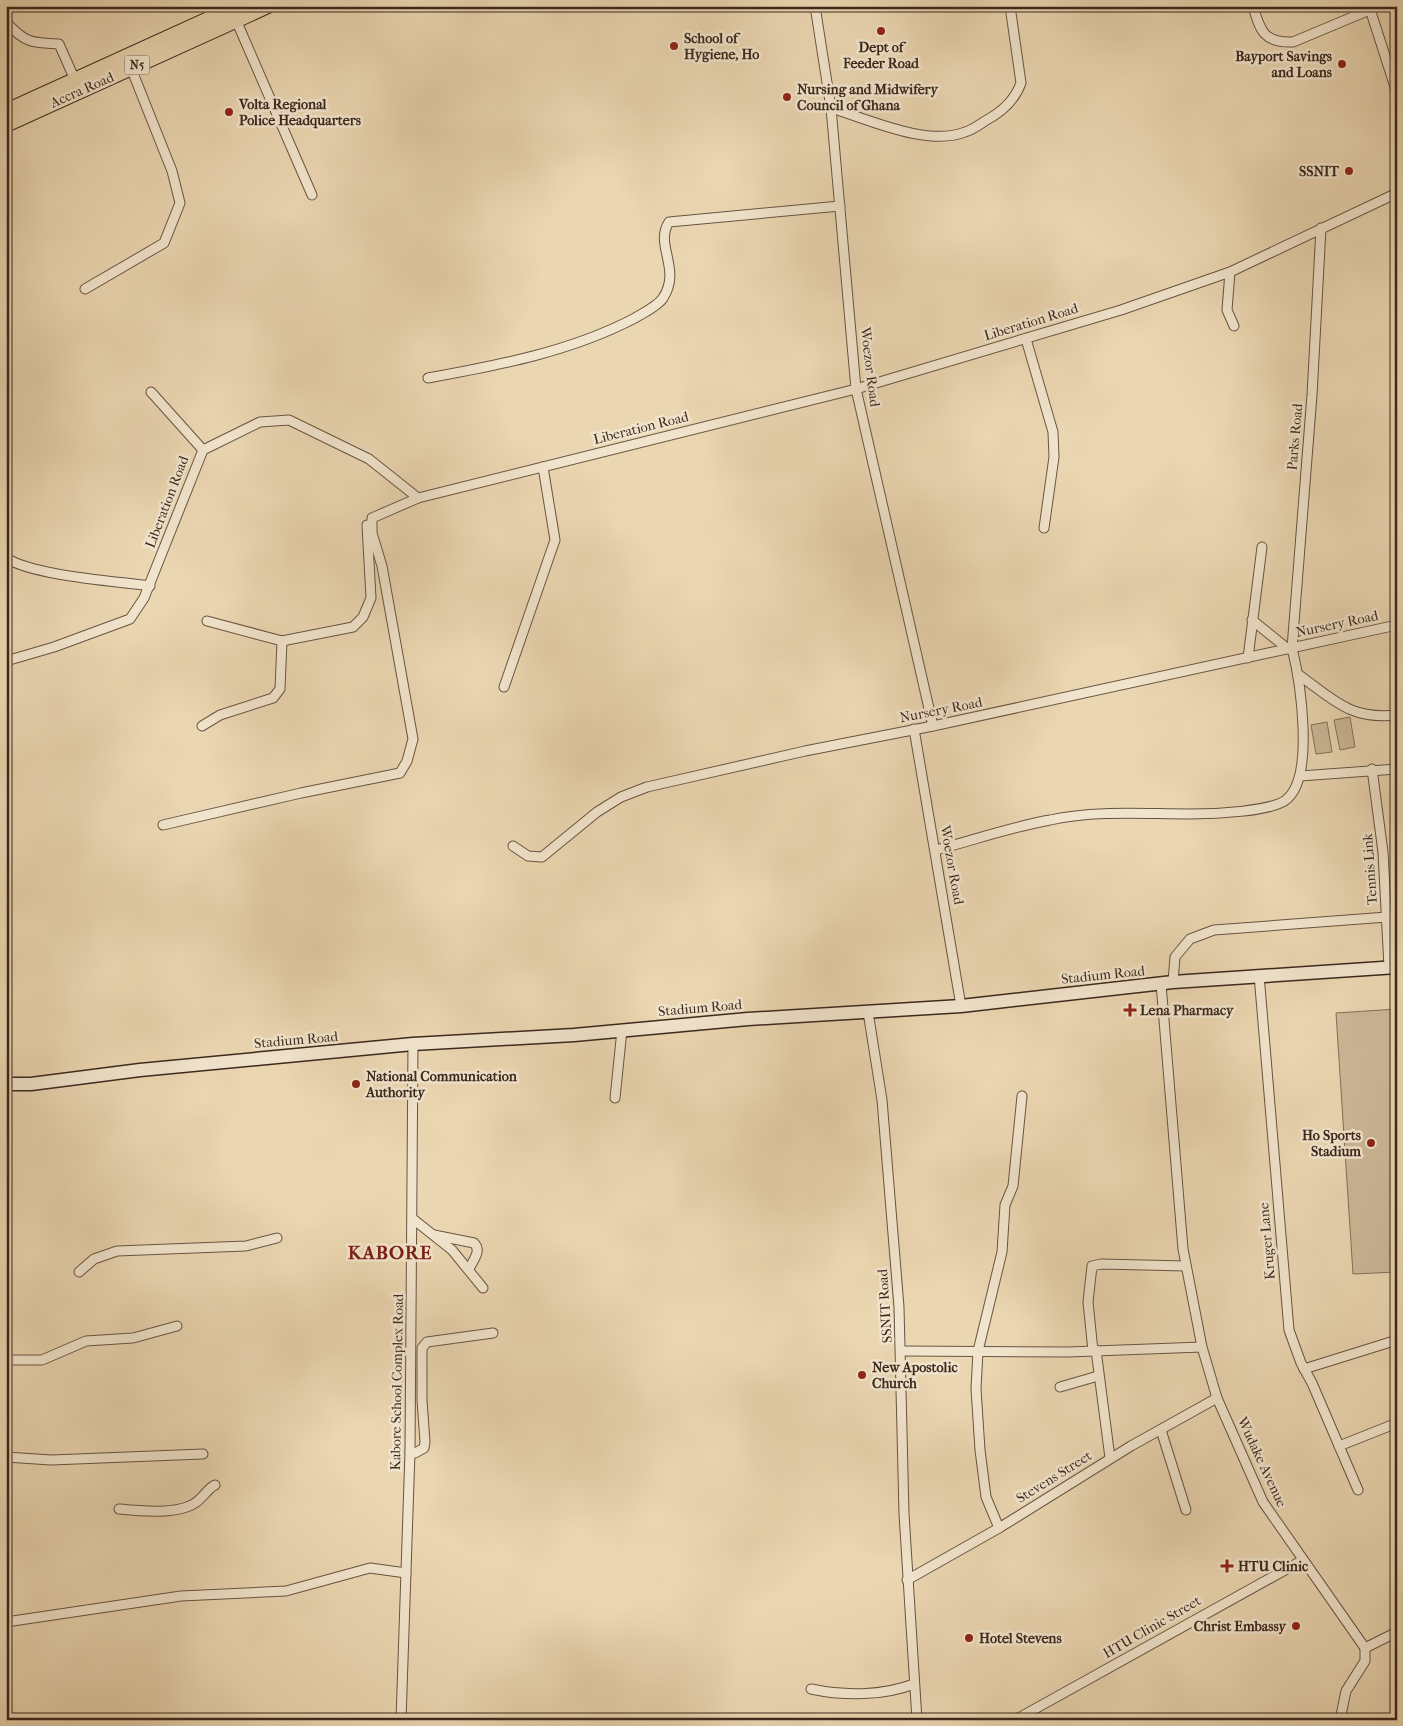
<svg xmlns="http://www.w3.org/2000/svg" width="1403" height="1726" font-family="'IM FELL French Canon',serif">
<rect width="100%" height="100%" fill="#ead6b1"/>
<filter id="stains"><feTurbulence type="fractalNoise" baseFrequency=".004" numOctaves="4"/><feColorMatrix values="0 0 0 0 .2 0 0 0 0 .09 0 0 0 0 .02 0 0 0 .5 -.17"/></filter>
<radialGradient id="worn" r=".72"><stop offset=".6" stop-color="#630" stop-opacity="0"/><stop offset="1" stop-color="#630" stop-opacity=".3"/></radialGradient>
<g fill="#ccb898" stroke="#84705b">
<polygon points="1350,717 1355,747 1340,750 1334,720"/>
<polygon points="1327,722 1332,752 1316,754 1311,725"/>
<polygon points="1397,1009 1397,1272 1353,1274 1336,1013"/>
</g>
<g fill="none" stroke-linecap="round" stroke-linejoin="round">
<g stroke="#685443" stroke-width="11">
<g id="minor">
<polyline points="815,6 831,108 856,389 933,726"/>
<path d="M1253,6C1260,31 1264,43 1293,42L1379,6"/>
<polyline points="1369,6 1397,93"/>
<polyline points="236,20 312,195"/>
<path d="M6,22C25,43 32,43 59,44L75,80"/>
<path d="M831,108C868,119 927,147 965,132C972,130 979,125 985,121C1002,112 1015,100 1021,83L1010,6"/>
<polyline points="1230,272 1227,310 1234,326"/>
<polyline points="85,289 164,243 180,203 172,171 131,68"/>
<polyline points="1026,339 1053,432 1054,457 1044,528"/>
<path d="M428,378C499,365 570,352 635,318C643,313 658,306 663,298C682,269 654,245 669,222L840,206"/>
<polyline points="151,392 203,450"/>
<path d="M6,558C35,576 114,581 150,586"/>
<polyline points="1252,620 1288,649"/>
<polyline points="207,621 282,641 353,627 363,617 371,598 367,525"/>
<polyline points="1248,658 1262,547"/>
<polyline points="6,661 54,647 130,619 144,598 203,450 260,422 289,420 369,459 418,498 856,389 1121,310 1230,272 1397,193"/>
<path d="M1299,675C1334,700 1350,720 1397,715"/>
<polyline points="504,687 555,540 543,467"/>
<polyline points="202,726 220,715 273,698 280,689 282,641"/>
<polyline points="914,729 961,1006"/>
<polyline points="1372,769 1383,852 1389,967"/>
<polyline points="1300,776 1397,769"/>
<polyline points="163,825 301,793 400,773 407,761 413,739 382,566 372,533 372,518 418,498"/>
<polyline points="513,846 528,856 542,857 597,812 621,797 647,787 805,751 933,726 1397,625"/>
<path d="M936,850C974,840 1011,827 1050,820C1096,810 1144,814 1190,814C1210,814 1273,812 1287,799C1315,775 1300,680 1292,648L1312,395L1321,228"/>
<polyline points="1259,975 1289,1330 1301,1363 1312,1383 1358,1490"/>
<polyline points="1173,982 1175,957 1190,939 1214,930 1387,917"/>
<polyline points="1161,984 1183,1249 1202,1347 1217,1398 1263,1502 1365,1648 1397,1632"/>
<polyline points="868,1012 882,1100 899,1307 904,1514 917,1720"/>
<polyline points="615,1098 622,1030"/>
<polyline points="413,1219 452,1250 483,1288"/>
<path d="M434,1235L474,1243C482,1251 473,1260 469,1269"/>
<polyline points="79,1272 94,1259 117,1251 246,1246 277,1238"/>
<polyline points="1096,1350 1110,1458"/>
<polyline points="902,1351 1068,1352 1202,1347"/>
<polyline points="1093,1351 1088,1302 1092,1266 1101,1264 1186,1266"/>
<polyline points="6,1360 42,1360 86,1341 133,1338 177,1326"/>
<polyline points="1304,1369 1397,1340"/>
<polyline points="1060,1387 1098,1376"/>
<polyline points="1161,1430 1186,1510"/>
<polyline points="1339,1446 1397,1423"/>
<polyline points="410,1452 415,1453 424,1448 425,1442 422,1400 422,1348 427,1342 493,1333"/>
<polyline points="6,1457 51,1460 203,1454"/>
<path d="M119,1509C139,1511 177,1515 195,1503C203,1498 207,1489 215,1485"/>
<polyline points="999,1528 986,1497 980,1450 976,1389 978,1351 1002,1252 1005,1205 1013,1186 1022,1096"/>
<polyline points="907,1580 999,1528 1131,1446 1217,1398"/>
<polyline points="6,1622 181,1596 286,1591 370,1568 406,1573"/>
<path d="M811,1689C844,1696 883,1696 914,1684"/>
<polyline points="401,1720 410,1452 413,1044"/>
<polyline points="1015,1720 1303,1560"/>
<polyline points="1340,1720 1346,1691 1365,1661 1365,1648"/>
</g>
</g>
<g stroke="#3c281e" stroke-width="15">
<polyline id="secondary" points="6,1084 31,1084 140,1070 413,1044 574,1035 748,1019 961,1006 1173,982 1397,967"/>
</g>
<g stroke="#3c281e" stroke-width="16">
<g id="primary">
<polyline points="6,111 237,6"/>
<polyline points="6,125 268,6"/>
</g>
</g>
<use href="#minor" stroke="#f1e4cc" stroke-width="9"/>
<use href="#secondary" stroke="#f1e4cc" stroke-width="12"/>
<use href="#primary" stroke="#ead6b1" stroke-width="14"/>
</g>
<g fill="#8f2418" stroke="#f1e4cc" stroke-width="2">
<circle cx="881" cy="31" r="5"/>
<circle cx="674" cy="46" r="5"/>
<circle cx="1342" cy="64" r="5"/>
<circle cx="787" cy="97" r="5"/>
<circle cx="229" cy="112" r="5"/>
<circle cx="1349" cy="171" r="5"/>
<path d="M1127.5 1002.5h5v5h5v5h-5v5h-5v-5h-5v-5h5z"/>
<circle cx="356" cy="1084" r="5"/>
<circle cx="1371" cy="1143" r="5"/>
<circle cx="862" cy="1375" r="5"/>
<path d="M1224.5 1558.5h5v5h5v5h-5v5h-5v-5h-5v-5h5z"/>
<circle cx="1296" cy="1626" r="5"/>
<circle cx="969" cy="1638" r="5"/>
</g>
<g text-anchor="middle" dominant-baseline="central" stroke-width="5" stroke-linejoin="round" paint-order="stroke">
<rect fill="#f1e4cc" stroke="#726052" stroke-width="1" x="124.5" y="55.5" width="25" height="19" rx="4"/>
<g font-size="12" font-weight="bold" fill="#3c281e">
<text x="137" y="65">N5</text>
</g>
<g font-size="14" font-weight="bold" fill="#3c281e" stroke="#f1e4cc" text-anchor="start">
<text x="684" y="38">School of<tspan x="684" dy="16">Hygiene, Ho</tspan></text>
<text x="881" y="47" text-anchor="middle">Dept of<tspan x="881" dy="16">Feeder Road</tspan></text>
<text x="1332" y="56" text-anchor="end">Bayport Savings<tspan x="1332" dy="16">and Loans</tspan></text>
<text x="797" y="89">Nursing and Midwifery<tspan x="797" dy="16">Council of Ghana</tspan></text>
<text x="239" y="104">Volta Regional<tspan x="239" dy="16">Police Headquarters</tspan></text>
<text x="1339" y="171" text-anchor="end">SSNIT</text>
<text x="1140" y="1010">Lena Pharmacy</text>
<text x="366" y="1076">National Communication<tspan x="366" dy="16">Authority</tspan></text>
<text x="1361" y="1135" text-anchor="end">Ho Sports<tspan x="1361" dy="16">Stadium</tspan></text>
<text x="872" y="1367">New Apostolic<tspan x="872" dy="16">Church</tspan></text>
<text x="1238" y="1566">HTU Clinic</text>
<text x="1286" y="1626" text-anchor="end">Christ Embassy</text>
<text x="979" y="1638">Hotel Stevens</text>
</g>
<g font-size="14" fill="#3c281e" stroke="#f1e4cc">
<text transform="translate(82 90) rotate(-24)">Accra Road</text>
<text transform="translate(1031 322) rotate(-17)">Liberation Road</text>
<text transform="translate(870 367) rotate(83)">Woezor Road</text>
<text transform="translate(641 428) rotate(-14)">Liberation Road</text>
<text transform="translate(1295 437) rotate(-85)">Parks Road</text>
<text transform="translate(167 502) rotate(-69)">Liberation Road</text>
<text transform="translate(1337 624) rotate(-12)">Nursery Road</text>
<text transform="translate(941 710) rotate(-11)">Nursery Road</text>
<text transform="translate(952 865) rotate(80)">Woezor Road</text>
<text transform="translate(1370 869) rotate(-94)">Tennis Link</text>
<text transform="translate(1103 975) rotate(-6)">Stadium Road</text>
<text transform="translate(700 1008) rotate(-5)">Stadium Road</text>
<text transform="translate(296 1040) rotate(-5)">Stadium Road</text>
<text transform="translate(1267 1241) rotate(-95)">Kruger Lane</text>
<text transform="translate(885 1306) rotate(-94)">SSNIT Road</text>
<text transform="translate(397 1382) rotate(-89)">Kabore School Complex Road</text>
<text transform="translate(1262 1462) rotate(65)">Wudake Avenue</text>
<text transform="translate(1054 1477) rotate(-32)">Stevens Street</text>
<text transform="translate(1152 1627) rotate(-30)">HTU Clinic Street</text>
</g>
<g font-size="19" font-weight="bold" letter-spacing="1" fill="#7a1f14" stroke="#f1e4cc">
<text x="390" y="1253">KABORE</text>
</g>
</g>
<rect width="1403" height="1726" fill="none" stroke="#ead6b1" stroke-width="25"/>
<rect x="8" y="8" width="1388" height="1711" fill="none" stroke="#3c281e" stroke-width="2.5"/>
<rect x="12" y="12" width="1378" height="1701" fill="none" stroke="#3c281e"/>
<rect width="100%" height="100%" filter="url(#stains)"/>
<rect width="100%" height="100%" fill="url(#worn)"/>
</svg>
